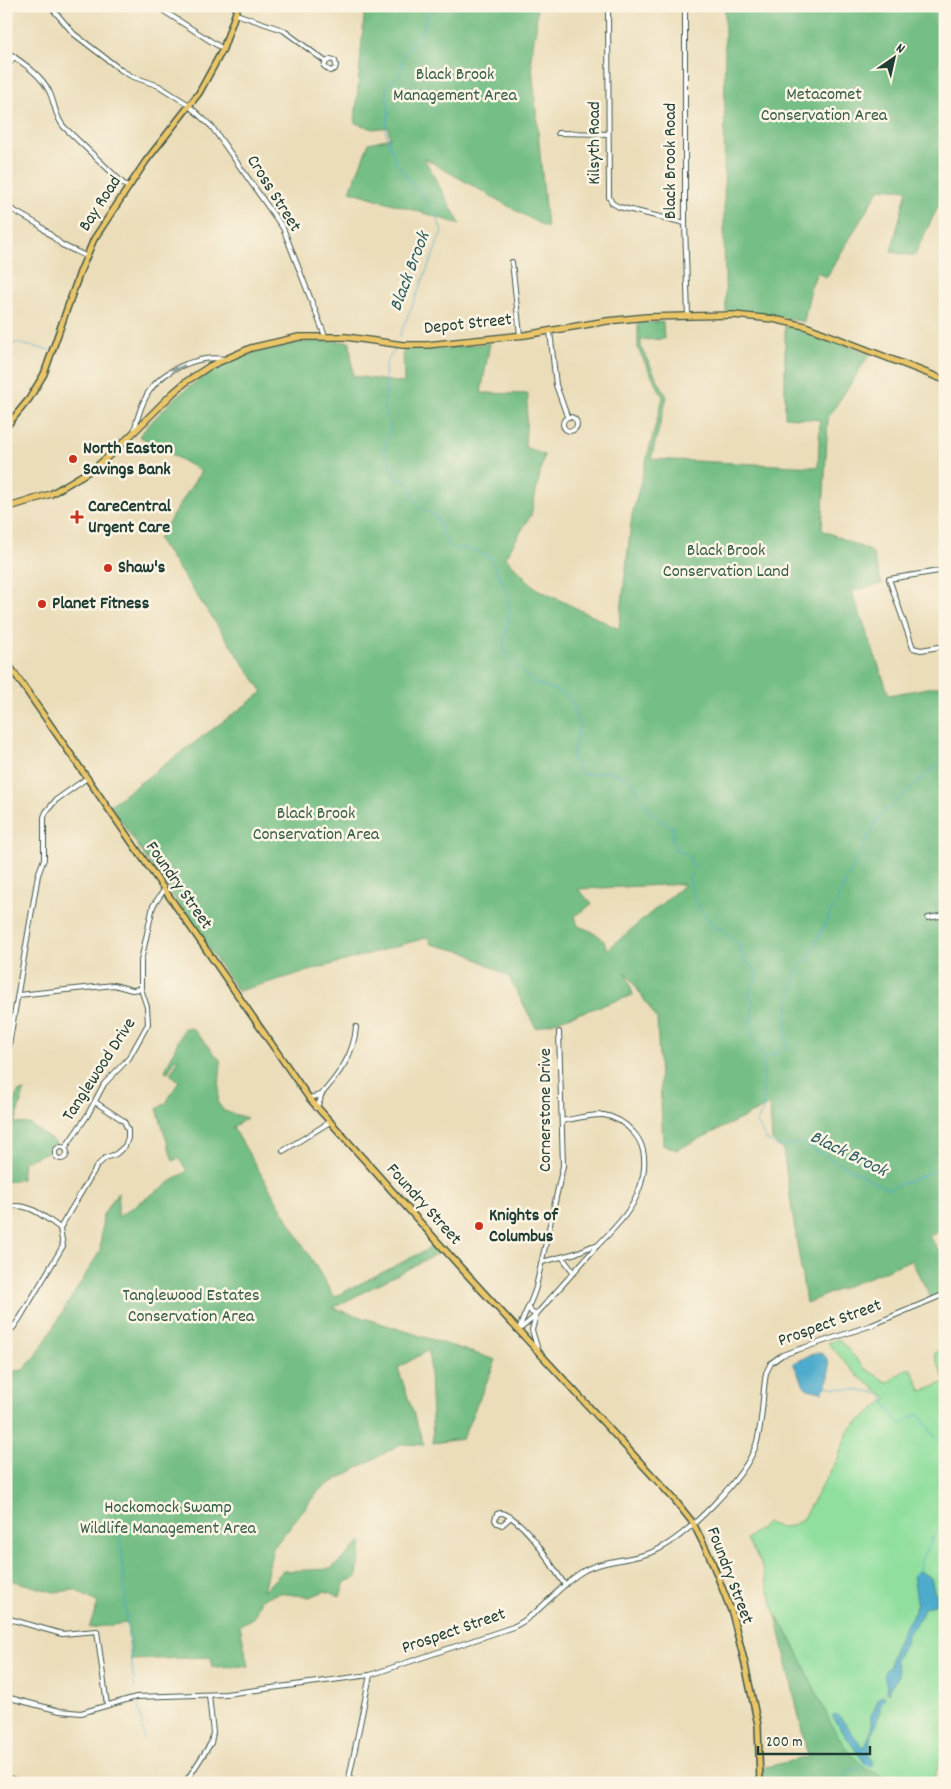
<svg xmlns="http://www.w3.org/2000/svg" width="951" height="1789" font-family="Dekko,sans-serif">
<rect width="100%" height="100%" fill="#fcf5e5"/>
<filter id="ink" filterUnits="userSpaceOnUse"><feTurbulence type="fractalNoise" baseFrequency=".02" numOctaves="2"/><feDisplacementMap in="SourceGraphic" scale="10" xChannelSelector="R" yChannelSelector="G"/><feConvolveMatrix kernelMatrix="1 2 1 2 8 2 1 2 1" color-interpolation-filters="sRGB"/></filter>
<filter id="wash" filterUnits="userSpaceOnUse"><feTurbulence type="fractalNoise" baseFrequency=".0096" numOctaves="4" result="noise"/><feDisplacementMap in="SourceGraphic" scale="20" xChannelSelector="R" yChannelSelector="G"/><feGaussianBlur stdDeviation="1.12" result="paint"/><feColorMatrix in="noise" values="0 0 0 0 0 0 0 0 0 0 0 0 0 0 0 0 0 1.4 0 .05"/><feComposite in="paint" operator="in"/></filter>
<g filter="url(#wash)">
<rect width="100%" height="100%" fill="#ebddb9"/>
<polygon fill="#90df9e" stroke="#588e69" points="839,1339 864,1368 885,1381 889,1382 906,1369 912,1369 922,1392 945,1382 934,1353 945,1349 945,1748 932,1783 762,1783 808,1757 779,1625 760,1561 746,1539 767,1523 780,1527 792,1526 803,1518 838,1458 847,1434 851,1428 888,1398 858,1376 828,1343"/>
<g fill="#74be85" stroke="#4a7e5c" fill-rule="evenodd">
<polygon points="365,6 537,6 536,29 531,56 547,228 424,158 460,224 350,191 369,143 390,138 388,127 374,129 355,123"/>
<polygon points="725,6 940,6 937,17 945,19 945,192 914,256 891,252 907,190 880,188 826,278 817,272 811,287 804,322 768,314 726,312 724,239"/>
<path d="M663,322L664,339L641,340V348L667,397L651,459L818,467L820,420L785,417V325L801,328L870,354L828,418L822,530L872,552L882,584L852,591L889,695L945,685V1227L929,1237L945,1257V1292L931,1298L911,1260L806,1303L783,1150L772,1140L770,1105L676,1150L663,1144L657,1019L626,972L633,995L536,1028L509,977L465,952L431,944L429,937L238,991L110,805L263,692L158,539L201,471L139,436C154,419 169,402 188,388C233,352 293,337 350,342L353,376L404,383L403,349H439L490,343L481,393L528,394L525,447L544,455L531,515L505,557L537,589L619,629L632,515L663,397L638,349V323ZM685,884L607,950C605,935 591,931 578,926L575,916L592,904L578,889Z"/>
<polygon points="184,1028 192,1028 221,1061 218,1103 224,1111 247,1118 233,1127 334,1297 436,1245 442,1251 333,1308 496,1360 462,1439 433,1443 429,1350 398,1368 424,1445 401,1444 320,1489 273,1548 263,1591 283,1571 331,1569 362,1541 357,1577 345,1582 340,1596 325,1591 310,1597 279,1593 261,1599 254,1617 240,1625 248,1666 212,1667 211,1657 131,1660 127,1623 89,1628 98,1603 75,1590 54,1592 6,1579 6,1372 23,1370 36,1356 100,1251 103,1215 118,1192 118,1217 187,1171 179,1158 173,1161 157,1109 166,1103 179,1081 170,1074 179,1059 176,1058 168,1072 165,1071"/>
<polygon points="24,1091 15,1123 29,1124 56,1143 52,1146 50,1151 23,1162 21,1179 6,1182 6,1128 18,1092"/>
<polygon points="776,1615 791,1638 833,1728 847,1750 866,1769 881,1775 893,1783 762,1783 762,1768 808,1757"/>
</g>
<g fill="#4dabcc" stroke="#367480">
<path d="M817,1352C834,1354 832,1384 821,1392L808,1389L805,1387L793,1363Z"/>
<path d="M916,1572H921L931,1578L934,1591L938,1597L934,1605L924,1608L921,1617L907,1635L906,1642L895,1660C904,1683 893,1677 888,1693L886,1692L887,1686C885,1678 880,1672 890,1667L891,1657L902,1631L912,1617L917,1602L913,1575Z"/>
<polygon points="884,1695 885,1698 880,1705 880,1713 872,1734 870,1747 869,1754 873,1763 870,1767 864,1762 832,1716 835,1714 839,1716 862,1746 865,1747 871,1731 871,1715 874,1711 876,1702 878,1698"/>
</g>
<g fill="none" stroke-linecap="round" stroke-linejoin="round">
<g stroke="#4dabcc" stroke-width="1">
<polyline points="399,337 432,258 442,231 436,216 395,161 385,129 389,115 386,88 400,73 403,55 424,27 431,6"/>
<polyline points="6,346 16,343 50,350"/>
<path d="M395,349L385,365L386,388L384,409L391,429L383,450L396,477L408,483L417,504L438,519L443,535L452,549L467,548L490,557L505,587L510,611L503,646L512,662L534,683L564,693L574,705L573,712L580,724L572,757L582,774L592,775L606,770L634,782C643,803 652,818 674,828L671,840L676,850L688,855L695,869L689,879L696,903L713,926L724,930L739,946L743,959L752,966L758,978L750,989L749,995L753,1000L750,1029L764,1059L763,1110L757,1122L766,1140L779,1147L801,1143L888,1189L945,1167"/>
<polyline points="764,1059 787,1047 786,1022 794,979 810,954 877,819 937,765 945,764"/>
<path d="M826,1386C845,1391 864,1388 883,1395L886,1405L899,1423C906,1425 911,1415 919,1415L936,1438"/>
<polyline points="939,1442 945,1448"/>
<polyline points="120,1531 127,1626 135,1690"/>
<polyline points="918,1572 923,1556 934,1535"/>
<polyline points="138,1701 144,1738"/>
<path d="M841,1783C850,1763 852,1774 866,1765"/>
</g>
</g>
</g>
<g filter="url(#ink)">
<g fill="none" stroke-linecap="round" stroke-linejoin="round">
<g stroke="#3e5548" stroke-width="6">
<g id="minor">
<polyline points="50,6 74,34 121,70 131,76 159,86 186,103 212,127 283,228 325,336"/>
<polyline points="156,6 223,49"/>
<polyline points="608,6 609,197 612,203 619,207 685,223"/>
<polyline points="685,6 685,223 688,316"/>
<polyline points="236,14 283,30 326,62 324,66 330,71 335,69 336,65 335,61 331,59 326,62"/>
<path d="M6,51C21,62 41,74 49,91C55,103 55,117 64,127L128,188"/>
<polyline points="6,68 14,57"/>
<polyline points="558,133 608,134"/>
<polyline points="6,206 39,225 62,245 86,256"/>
<polyline points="512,262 520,335"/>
<polyline points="550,331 556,385 567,416"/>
<circle cx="570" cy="424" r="7"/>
<path d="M134,432C142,397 152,377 186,364C200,359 210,357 225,359"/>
<polyline points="945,570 889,579 913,648 921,650 945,646"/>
<polyline points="928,918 945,915"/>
<polyline points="18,995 114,985 132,990 141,989"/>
<polyline points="6,1063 38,875 44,859 44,817 46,812 56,800 87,778"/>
<path d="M321,1095C339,1074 354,1055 356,1027"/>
<polyline points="309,1098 321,1095 320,1101 316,1108"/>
<circle cx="61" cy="1153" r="6"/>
<polyline points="65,1148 87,1116 104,1084 129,1058 148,1024 147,1007 141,989 141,961 153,906 164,890"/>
<polyline points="283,1151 330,1122"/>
<path d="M6,1208C27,1200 44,1217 60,1228L63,1246L20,1318L13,1328L6,1332"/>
<polyline points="60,1228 97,1166 105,1158 116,1154 125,1146 128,1138 128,1130 124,1121 95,1102"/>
<polyline points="562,1257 574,1273"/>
<path d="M542,1262L576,1253L592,1246H597C607,1236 617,1226 626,1214C642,1193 654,1154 633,1132C626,1124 615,1117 604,1115C590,1114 575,1119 562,1121"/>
<polyline points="529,1307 531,1312 536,1315 532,1330 538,1350"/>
<path d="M519,1330C523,1315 532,1302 536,1287L563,1166L559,1032"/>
<polyline points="519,1330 533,1318 597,1246"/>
<path d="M511,1517L502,1525L497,1523L495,1520L497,1514C503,1511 507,1515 512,1518C535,1535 549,1562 565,1585"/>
<polyline points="6,1618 62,1634 97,1631 107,1705"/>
<path d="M6,1697L60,1711L81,1713L136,1697L226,1694L287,1686L370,1675L513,1627C541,1614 558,1585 585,1570C606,1559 632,1561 655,1551C686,1537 745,1478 756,1445C763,1422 762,1397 766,1373L771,1363L782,1355L872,1325L945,1294"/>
<polyline points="6,1777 24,1783"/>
<polyline points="185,1783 211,1743 213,1733 209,1695"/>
<polyline points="348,1783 370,1675"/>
</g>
</g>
<g stroke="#3e5548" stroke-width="8">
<g id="major">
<polyline points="6,427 29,399 44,374 80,272 94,239 146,161 199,93 223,49 238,6"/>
<polyline points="6,661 309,1098 461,1268 674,1499 693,1523 710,1557 732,1613 744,1660 758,1725 760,1783"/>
</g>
</g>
<g stroke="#3e5548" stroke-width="8">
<polyline id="highway" points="6,508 51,494 96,467 119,447 173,393 187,381 210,366 251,348 299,337 346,337 403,345 427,345 525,335 607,321 647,317 734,315 773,319 805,326 945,380"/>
</g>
<use href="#minor" stroke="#fff" stroke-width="4"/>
<use href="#major" stroke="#ebc669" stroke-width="5"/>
<use href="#highway" stroke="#ebc669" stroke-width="5.5"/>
</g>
<defs><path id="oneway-solid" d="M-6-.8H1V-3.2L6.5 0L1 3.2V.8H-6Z" transform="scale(1.25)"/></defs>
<use fill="#8f9e9a" href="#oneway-solid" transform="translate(178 368) rotate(158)"/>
</g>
<g fill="#c8321e" stroke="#fcf5e5" stroke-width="2">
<circle cx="73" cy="459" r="5"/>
<path d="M74.5 509.5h5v5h5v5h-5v5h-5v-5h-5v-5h5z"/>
<circle cx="108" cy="568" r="5"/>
<circle cx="42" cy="604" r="5"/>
<circle cx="479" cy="1226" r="5"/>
</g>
<g text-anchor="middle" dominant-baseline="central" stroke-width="5" stroke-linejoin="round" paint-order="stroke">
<g font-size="18" fill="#365d49" stroke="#fcf5e5">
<text x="455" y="75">Black Brook<tspan x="455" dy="21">Management Area</tspan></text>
<text x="824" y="95">Metacomet<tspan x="824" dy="21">Conservation Area</tspan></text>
<text x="726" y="551">Black Brook<tspan x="726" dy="21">Conservation Land</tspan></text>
<text x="316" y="814">Black Brook<tspan x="316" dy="21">Conservation Area</tspan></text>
<text x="191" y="1296">Tanglewood Estates<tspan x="191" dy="21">Conservation Area</tspan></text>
<text x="168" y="1508">Hockomock Swamp<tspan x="168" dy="21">Wildlife Management Area</tspan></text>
</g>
<g font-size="18" fill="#1f3d34" stroke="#fcf5e5">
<text transform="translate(595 143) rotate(-90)">Kilsyth Road</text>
<text transform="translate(671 161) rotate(-90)">Black Brook Road</text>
<text transform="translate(273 194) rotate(58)">Cross Street</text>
<text transform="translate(101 204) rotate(-57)">Bay Road</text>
<text transform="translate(468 325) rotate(-6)">Depot Street</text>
<text transform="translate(178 886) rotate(55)">Foundry Street</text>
<text transform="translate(100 1070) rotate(-57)">Tanglewood Drive</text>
<text transform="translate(546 1110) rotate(-90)">Cornerstone Drive</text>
<text transform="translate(423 1205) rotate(48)">Foundry Street</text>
<text transform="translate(830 1324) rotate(-20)">Prospect Street</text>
<text transform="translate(729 1576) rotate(69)">Foundry Street</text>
<text transform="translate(454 1632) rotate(-19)">Prospect Street</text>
</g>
<g font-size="18" font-weight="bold" fill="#1f3d34" stroke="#fcf5e5" text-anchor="start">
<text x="83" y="449">North Easton<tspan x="83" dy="21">Savings Bank</tspan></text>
<text x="88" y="507">CareCentral<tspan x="88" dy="21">Urgent Care</tspan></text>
<text x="118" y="568">Shaw's</text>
<text x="52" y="604">Planet Fitness</text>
<text x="489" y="1216">Knights of<tspan x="489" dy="21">Columbus</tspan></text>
</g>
<g font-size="19" font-style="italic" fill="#2d5e62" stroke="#fcf5e5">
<text transform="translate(411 272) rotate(-69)">Black Brook</text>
<text transform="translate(848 1155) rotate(26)">Black Brook</text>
</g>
</g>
<rect width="951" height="1789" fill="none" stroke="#fcf5e5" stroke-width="25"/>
<g transform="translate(894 58) rotate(34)" stroke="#fcf5e5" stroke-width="4" paint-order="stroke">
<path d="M0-4L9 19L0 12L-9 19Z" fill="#1f3d34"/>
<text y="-8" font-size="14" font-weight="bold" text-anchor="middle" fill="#1f3d34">N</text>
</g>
<path d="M758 1746v8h112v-8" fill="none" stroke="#1f3d34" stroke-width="2.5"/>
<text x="766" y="1746" font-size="15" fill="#1f3d34" stroke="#fcf5e5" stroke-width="4" paint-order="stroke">200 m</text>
</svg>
